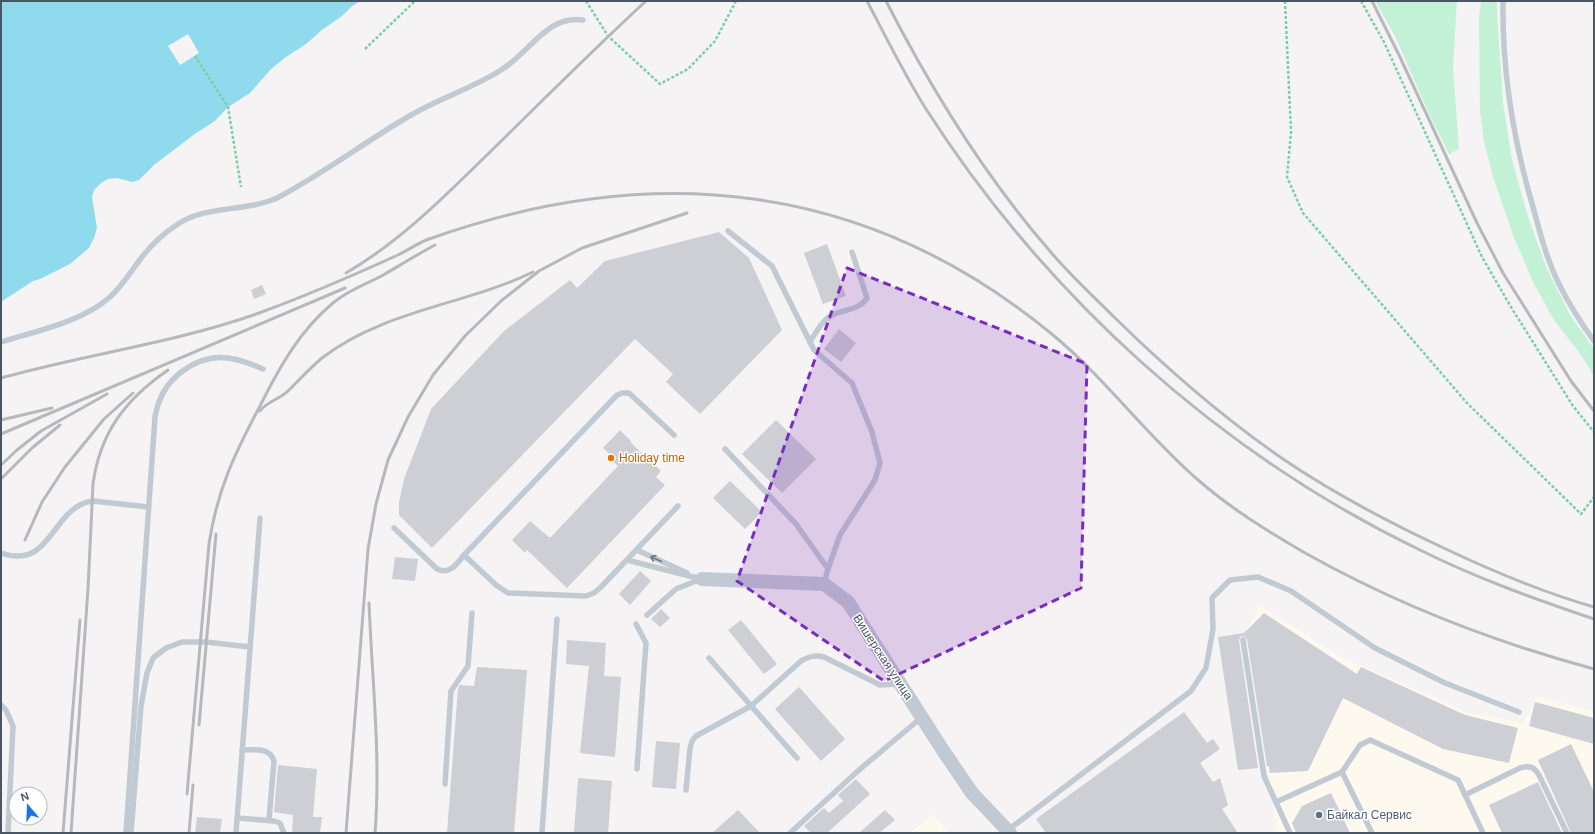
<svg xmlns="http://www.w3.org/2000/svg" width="1595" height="834" font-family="Helvetica,sans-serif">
<rect width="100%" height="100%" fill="#f5f3f3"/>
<g fill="#fdf9ef">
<polygon points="1259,605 1341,657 1467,712 1523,723 1538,696 1594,712 1594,833 1277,833 1248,629"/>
<polygon points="933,814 949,833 910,833"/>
</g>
<g fill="#c3f1d5">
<polygon points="1375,1 1457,1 1453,67 1459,149 1449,154 1430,116 1395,36"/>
<polygon points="1481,1 1497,1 1497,13 1503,103 1512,160 1529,220 1547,269 1570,315 1594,349 1594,376 1581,355 1554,320 1534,284 1513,235 1493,177 1484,141 1480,111 1479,19"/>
</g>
<polygon fill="#90daee" points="1,1 360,1 351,7 342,16 322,30 306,44 286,57 271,69 250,93 228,107 215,121 196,133 154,165 139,180 132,182 117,178 108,179 101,183 94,190 92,197 97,228 94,238 89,248 70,264 40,279 33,281 1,302"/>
<polygon fill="#f5f3f3" points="188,34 199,53 180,65 168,46"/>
<g fill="#cdcfd5">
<polygon points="719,232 749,258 782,330 700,414 666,382 673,374 635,339 432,548 399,515 399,502 404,479 431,409 504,331 570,280 577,288 605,261"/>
<polygon points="827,244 846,296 823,304 804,253"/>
<polygon points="262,285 266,294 254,299 251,290"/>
<polygon points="839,329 856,343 841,362 824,349"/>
<polygon points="776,420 816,459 782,493 742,454"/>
<polygon points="620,430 631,441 630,442 661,471 656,477 665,485 567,588 527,550 525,553 512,540 530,521 550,538 618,466 609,458 611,455 603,448"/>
<polygon points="730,481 762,512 745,529 713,498"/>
<polygon points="395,557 418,559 415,581 392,579"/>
<polygon points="640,571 651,581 630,605 619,594"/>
<polygon points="661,609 670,618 660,627 651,619"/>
<polygon points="1264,613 1357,674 1361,667 1465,715 1518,728 1509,763 1443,749 1343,698 1308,771 1270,773 1269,766 1267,766 1247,639 1243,636 1240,637 1239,641 1258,768 1238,770 1218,637 1244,633"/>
<polygon points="741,620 777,664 764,674 728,630"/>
<polygon points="567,640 606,643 604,676 621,677 615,757 580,753 589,666 566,664"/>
<polygon points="477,667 527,670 514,833 447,833 458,688 460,685 474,686"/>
<polygon points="799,687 845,739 821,761 775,709"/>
<polygon points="1535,702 1594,718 1594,744 1529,726"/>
<polygon points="1184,712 1207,743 1213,739 1220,749 1200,763 1213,782 1220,778 1228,805 1222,809 1238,833 1046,833 1036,819"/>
<polygon points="656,741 680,743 676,789 652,787"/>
<polygon points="1571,744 1594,792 1594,833 1571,833 1538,760"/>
<polygon points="278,765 317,769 313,817 322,817 320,833 292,833 293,815 274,812"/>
<polygon points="578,778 612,781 608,833 574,833"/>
<polygon points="856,779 870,794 827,833 811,833 804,826 824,808 829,813 843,801 838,795"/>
<polygon points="1538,782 1562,833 1502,833 1489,805"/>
<polygon points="1331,793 1350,833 1296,833 1292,823 1302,806"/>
<polygon points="738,810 760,833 712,833"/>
<polygon points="885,810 895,820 879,833 859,833"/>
<polygon points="197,817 222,819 220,833 195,833"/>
</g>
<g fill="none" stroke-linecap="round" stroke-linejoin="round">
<g stroke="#7ad0a6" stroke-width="2.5" stroke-dasharray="3 2" stroke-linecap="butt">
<polyline points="586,1 608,36 660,84 688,69 715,41 736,1"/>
<polyline points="1285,1 1291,132 1287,177 1303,213 1467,403 1581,514 1594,497"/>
<polyline points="1361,1 1384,42 1482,257 1511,307 1573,406 1594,432"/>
<polyline points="365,49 415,1"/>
<polyline points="195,56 228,107 241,187"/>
</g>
<g stroke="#c1cad2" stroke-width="5.5">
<path d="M1503,1C1502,71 1513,139 1533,207C1540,233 1547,260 1559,284C1569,304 1581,323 1594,341"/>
<polyline points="728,231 772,266 814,350 852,383 872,432 880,463 875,480 840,535 828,569"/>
<path d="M1,342C36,331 82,322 110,297C123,285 131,271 142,257C152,244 164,233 178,224C207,205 245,212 277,198C323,174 366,141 411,115C440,98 473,88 501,70C530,53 546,15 583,20"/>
<path d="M810,342C814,335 823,321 829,317C841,309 859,311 867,298L852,252"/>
<polyline points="674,435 629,393 622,393 617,395 464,555 496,585 508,593 586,596 594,593 601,587 678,506"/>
<polyline points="725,449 796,524 828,569 824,583"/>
<path d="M394,528L437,569C450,575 457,564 464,555"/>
<polyline points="637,550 687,573"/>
<path d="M1,553C53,571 51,506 93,501L148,507"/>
<polyline points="627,560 701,579"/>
<polyline points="647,615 676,589 701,579"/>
<polyline points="636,624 646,643 637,769"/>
<polyline points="1243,640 1264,776 1290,833"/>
<polyline points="709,658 797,758"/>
<polyline points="1,705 6,710 13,726 8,833"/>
<path d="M242,750C255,750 270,747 274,761L269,820"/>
<polyline points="1342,772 1372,833"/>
<polyline points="445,784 451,691 468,666 472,613"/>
<path d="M686,790L690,748L692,741L696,736L751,706L801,661C810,656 815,655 824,657L880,685L899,684"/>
<path d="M1465,795L1520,768C1530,765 1534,767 1539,775L1567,833"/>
<polyline points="1276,802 1342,772 1360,745 1370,740 1458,780 1483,833"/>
<polyline points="237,818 274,821 280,823 284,833"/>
<polyline points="1008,830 1191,691 1206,668 1213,629 1212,598 1230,580 1258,577 1291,591 1375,648 1445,683 1519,712"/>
<path d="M126,833L155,417C158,399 165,385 180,373C208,351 232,355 263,369"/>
<polyline points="131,833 141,706 147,673 153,658 166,648 182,642 206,642 250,647"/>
<polyline points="236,833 260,518"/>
<polyline points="542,833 557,619"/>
<polyline points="790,833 859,770 922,717"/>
</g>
<polyline stroke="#c1cad2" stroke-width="14" points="702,579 824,584 848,602 944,752 972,793 1010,833"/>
<g stroke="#b5b8bd" stroke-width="3">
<path d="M867,1C886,37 904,74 926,109C1046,296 1219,453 1420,550C1476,578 1535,599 1594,619"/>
<path d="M886,1C931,89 984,175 1049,250C1069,274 1091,294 1113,316C1167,369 1223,418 1286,461C1338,496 1394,525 1450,551C1497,573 1545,593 1594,607"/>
<polyline points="1372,1 1399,55 1477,223 1503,273 1571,381 1594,411"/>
<path d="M346,273C401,241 446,195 491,151C542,101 593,50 646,1"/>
<path d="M1,378C86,354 175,343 259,313C306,296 352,276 398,255C408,250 418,243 429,239C653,159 867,181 1053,335C1106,379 1146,435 1197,479C1231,509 1269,532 1307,554C1398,605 1494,642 1594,669"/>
<path d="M260,411C267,401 281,399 289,390C300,379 310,368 322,358C384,310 465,305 533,272"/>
<polyline points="1,420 52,408"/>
<polyline points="1,434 345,288"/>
<polyline points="1,465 17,450 41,431 107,394"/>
<polyline points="1,479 32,448 60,425"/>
<polyline points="25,540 42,502 65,467 104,419 133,393"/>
<path d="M369,603C372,679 381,757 375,833"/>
<polyline points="199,725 216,534"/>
<path d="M187,794L209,544C217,490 235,453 260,406C279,368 300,330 333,303C349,289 368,284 385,274C402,264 418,254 435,245"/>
<polyline points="63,833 80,620"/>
<path d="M71,833L88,589L93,484C100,432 126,399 168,370"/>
<polyline points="189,833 193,785"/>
<polyline points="346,833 368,549 376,504 388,460 408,417 433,375 465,336 501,301 539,271 582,248 687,213"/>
</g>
</g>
<defs><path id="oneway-shaft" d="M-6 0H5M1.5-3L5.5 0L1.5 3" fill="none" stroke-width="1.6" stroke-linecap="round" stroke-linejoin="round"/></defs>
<use stroke="#6e7983" href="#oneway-shaft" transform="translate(656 559) rotate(-156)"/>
<path fill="#7b2cbf" fill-opacity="0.2" stroke="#7b2cbf" stroke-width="3" stroke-dasharray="8 5" stroke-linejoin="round" d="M847,268L1087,364L1081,588L884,681L737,581Z"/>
<circle fill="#e8710a" stroke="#fff" stroke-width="1.5" cx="611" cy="458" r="4"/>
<circle fill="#5c6f8a" stroke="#fff" stroke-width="1.5" cx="1319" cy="815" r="4"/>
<g text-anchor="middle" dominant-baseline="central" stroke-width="3" stroke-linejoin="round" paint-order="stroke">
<g font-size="12" fill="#c56008" stroke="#fff" text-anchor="start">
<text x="619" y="458">Holiday time</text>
</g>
<g font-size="12" fill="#4a5661" stroke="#fff">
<text transform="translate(883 657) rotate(57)">Вишерская улица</text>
</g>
<g font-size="12" fill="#4e5e75" stroke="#fff" text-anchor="start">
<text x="1327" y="815">Байкал Сервис</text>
</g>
</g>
<rect width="1595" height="834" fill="none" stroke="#4a5661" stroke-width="4"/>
<g transform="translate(28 806) rotate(341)"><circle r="19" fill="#ffffff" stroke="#b7bbc0"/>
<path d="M0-3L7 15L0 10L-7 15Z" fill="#1a73e8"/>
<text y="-6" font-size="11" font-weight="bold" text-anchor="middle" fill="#4a5661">N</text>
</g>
</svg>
